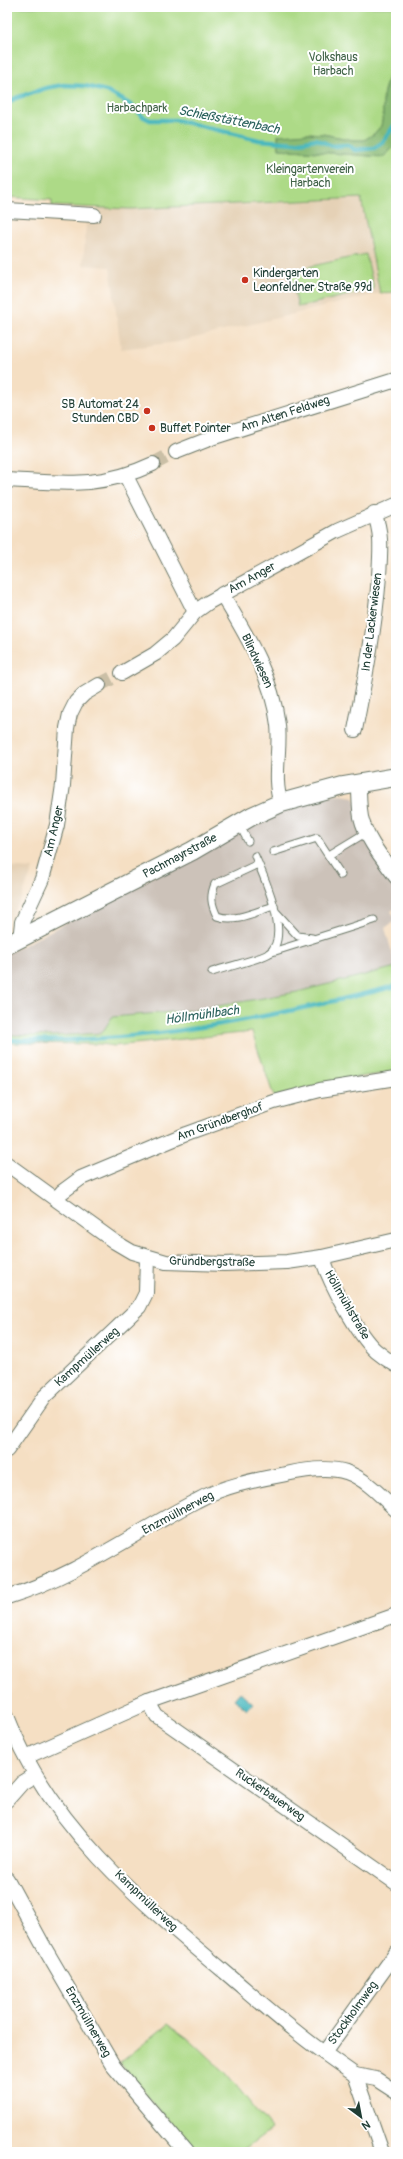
<svg xmlns="http://www.w3.org/2000/svg" width="403" height="2159" font-family="Pangolin,sans-serif">
<rect width="100%" height="100%" fill="#fff"/>
<filter id="ink" filterUnits="userSpaceOnUse"><feTurbulence type="fractalNoise" baseFrequency=".025" numOctaves="2"/><feDisplacementMap in="SourceGraphic" scale="8" xChannelSelector="R" yChannelSelector="G"/><feConvolveMatrix kernelMatrix="1 2 1 2 8 2 1 2 1" color-interpolation-filters="sRGB"/></filter>
<filter id="wash" filterUnits="userSpaceOnUse"><feTurbulence type="fractalNoise" baseFrequency=".012" numOctaves="4" result="noise"/><feDisplacementMap in="SourceGraphic" scale="16" xChannelSelector="R" yChannelSelector="G"/><feGaussianBlur stdDeviation="0.9" result="paint"/><feColorMatrix in="noise" values="0 0 0 0 0 0 0 0 0 0 0 0 0 0 0 0 0 1.4 0 .05"/><feComposite in="paint" operator="in"/></filter>
<g filter="url(#wash)">
<rect width="100%" height="100%" fill="#f5dfc3"/>
<g fill="#e5d1b6">
<polygon points="361,198 380,293 178,342 121,349 110,267 83,265 86,224 101,208 131,209"/>
<polygon points="7,867 33,869 20,901 7,923"/>
</g>
<polygon fill="#ccc2b9" points="334,794 354,797 381,865 396,886 396,908 391,911 396,920 385,928 396,967 297,992 195,1010 112,1017 102,1033 52,1036 7,1035 7,954 265,817"/>
<g fill="#adda87" stroke="#668c5e">
<polygon points="7,7 396,7 396,46 383,96 383,116 381,126 374,134 364,140 353,140 323,134 308,133 278,136 279,149 383,157 396,145 396,292 380,293 361,198 131,209 52,206 52,200 7,197"/>
<polygon points="366,254 374,289 298,307 290,271"/>
<polygon points="396,967 396,1072 350,1078 274,1097 252,1032 114,1046 100,1044 7,1043 7,1035 52,1036 102,1033 112,1017 195,1010 297,992"/>
<polygon points="168,2024 193,2042 226,2073 271,2129 240,2152 196,2152 120,2063"/>
</g>
<polygon fill="#8aba74" stroke="#547c54" points="396,46 396,145 383,157 279,149 278,135 308,133 323,134 353,140 364,140 374,134 381,126 383,116 383,96"/>
<polygon fill="#48b8be" stroke="#347a79" points="240,1692 253,1703 247,1710 234,1699"/>
<g fill="none" stroke-linecap="round" stroke-linejoin="round">
<g stroke="#48b8be" stroke-width="4.5">
<polyline points="7,103 16,98 46,88 63,85 85,86 106,91 121,99 134,107 142,116 150,120 176,120 259,140 295,143 316,139 332,146 348,145 355,150 374,148 382,143 396,123"/>
<path d="M7,1040C139,1045 269,1018 396,986"/>
</g>
</g>
</g>
<g filter="url(#ink)">
<g fill="none" stroke-linecap="round" stroke-linejoin="round">
<g stroke="#cabfa6" stroke-width="14" stroke-dasharray="14 7" stroke-linecap="butt">
<polyline points="153,464 176,452"/>
<polyline points="99,685 122,673"/>
</g>
<g stroke="#6a7666" stroke-width="9">
<g id="service">
<polyline points="239,824 248,841"/>
<polyline points="273,852 317,838 341,875"/>
<polyline points="329,855 367,832"/>
<path d="M258,864L215,884C210,896 211,904 217,916C235,923 257,911 274,906"/>
<polyline points="277,913 298,936 312,938"/>
<polyline points="269,953 374,920"/>
<path d="M212,972C225,967 258,960 268,954C293,938 263,875 255,856"/>
</g>
</g>
<g stroke="#6a7666" stroke-width="16">
<g id="minor">
<polyline points="7,210 94,215"/>
<polyline points="176,452 214,437 396,380"/>
<polyline points="126,476 195,612"/>
<path d="M7,480C63,483 100,489 153,464"/>
<path d="M222,594C247,636 272,676 278,725C281,750 272,779 281,803"/>
<polyline points="122,673 155,654 173,639 195,612 209,602 337,531 396,505"/>
<path d="M355,730C365,679 375,629 379,576C380,555 383,534 374,513"/>
<path d="M359,782C359,793 359,806 361,817C366,839 383,859 396,877"/>
<polyline points="24,937 21,931 22,922 42,879 57,825 63,785 67,728 70,714 76,702 84,694 99,685"/>
<polyline points="7,1164 115,1242 132,1252 166,1262 224,1264 287,1262 322,1257 396,1240"/>
<polyline points="56,1199 62,1192 81,1178 186,1134 274,1102 320,1090 396,1078"/>
<path d="M322,1257C328,1280 358,1335 376,1351C382,1356 389,1361 396,1365"/>
<polyline points="7,1450 44,1397 139,1307 146,1293 147,1258"/>
<path d="M7,1597C76,1576 132,1534 196,1501C223,1486 255,1480 286,1474C304,1470 327,1466 346,1472C366,1479 381,1496 396,1510"/>
<polyline points="149,1702 157,1716 396,1883"/>
<path d="M7,1716C47,1823 140,1901 226,1973C258,2000 290,2029 324,2053"/>
<polyline points="26,1757 149,1702 396,1615"/>
<polyline points="7,1800 22,1783 35,1775"/>
<polyline points="7,1879 44,1947 114,2067 186,2152"/>
<polyline points="355,2075 376,2079 396,2092"/>
<polyline points="382,2152 355,2075 324,2053 396,1953"/>
</g>
</g>
<g stroke="#6a7666" stroke-width="20">
<polyline id="tertiary" points="7,945 192,851 252,816 281,803 343,786 396,777"/>
</g>
<use href="#service" stroke="#fff" stroke-width="7"/>
<use href="#minor" stroke="#fff" stroke-width="14"/>
<use href="#tertiary" stroke="#fff" stroke-width="18"/>
</g>
</g>
<g fill="#c8321e" stroke="#fff" stroke-width="1.5">
<circle cx="245" cy="280" r="4"/>
<circle cx="147" cy="411" r="4"/>
<circle cx="152" cy="428" r="4"/>
</g>
<g text-anchor="middle" dominant-baseline="central" stroke-width="4" stroke-linejoin="round" paint-order="stroke">
<g font-size="12" fill="#426449" stroke="#fff">
<text x="333" y="57">Volkshaus<tspan x="333" dy="14">Harbach</tspan></text>
<text x="137" y="108">Harbachpark</text>
<text x="310" y="169">Kleingartenverein<tspan x="310" dy="14">Harbach</tspan></text>
</g>
<g font-size="12" fill="#1f3d34" stroke="#fff" text-anchor="start">
<text x="253" y="273">Kindergarten<tspan x="253" dy="14">Leonfeldner Straße 99d</tspan></text>
<text x="139" y="404" text-anchor="end">SB Automat 24<tspan x="139" dy="14">Stunden CBD</tspan></text>
<text x="160" y="428">Buffet Pointer</text>
</g>
<g font-size="12" fill="#1f3d34" stroke="#fff">
<text transform="translate(285 414) rotate(-18)">Am Alten Feldweg</text>
<text transform="translate(252 578) rotate(-29)">Am Anger</text>
<text transform="translate(372 622) rotate(-83)">In der Lackerwiesen</text>
<text transform="translate(257 661) rotate(65)">Blindwiesen</text>
<text transform="translate(54 831) rotate(-77)">Am Anger</text>
<text transform="translate(180 856) rotate(-28)">Pachmayrstraße</text>
<text transform="translate(220 1122) rotate(-20)">Am Gründberghof</text>
<text transform="translate(212 1262) rotate(1)">Gründbergstraße</text>
<text transform="translate(347 1305) rotate(60)">Höllmühlstraße</text>
<text transform="translate(87 1357) rotate(-42)">Kampmüllerweg</text>
<text transform="translate(178 1513) rotate(-28)">Enzmüllnerweg</text>
<text transform="translate(270 1795) rotate(35)">Ruckerbauerweg</text>
<text transform="translate(146 1901) rotate(44)">Kampmüllerweg</text>
<text transform="translate(353 2013) rotate(-54)">Stockholmweg</text>
<text transform="translate(88 2022) rotate(60)">Enzmüllnerweg</text>
</g>
<g font-size="13" font-style="italic" fill="#2b625d" stroke="#fff">
<text transform="translate(229 120) rotate(11)">Schießstättenbach</text>
<text transform="translate(202 1015) rotate(-8)">Höllmühlbach</text>
</g>
</g>
<rect width="403" height="2159" fill="none" stroke="#fff" stroke-width="24"/>
<g transform="translate(361 2117) rotate(148)" stroke="#ffffff" stroke-width="3" paint-order="stroke">
<path d="M0-3L7 15L0 10L-7 15Z" fill="#1f3d34"/>
<text y="-6" font-size="11" font-weight="bold" text-anchor="middle" fill="#1f3d34">N</text>
</g>
</svg>
